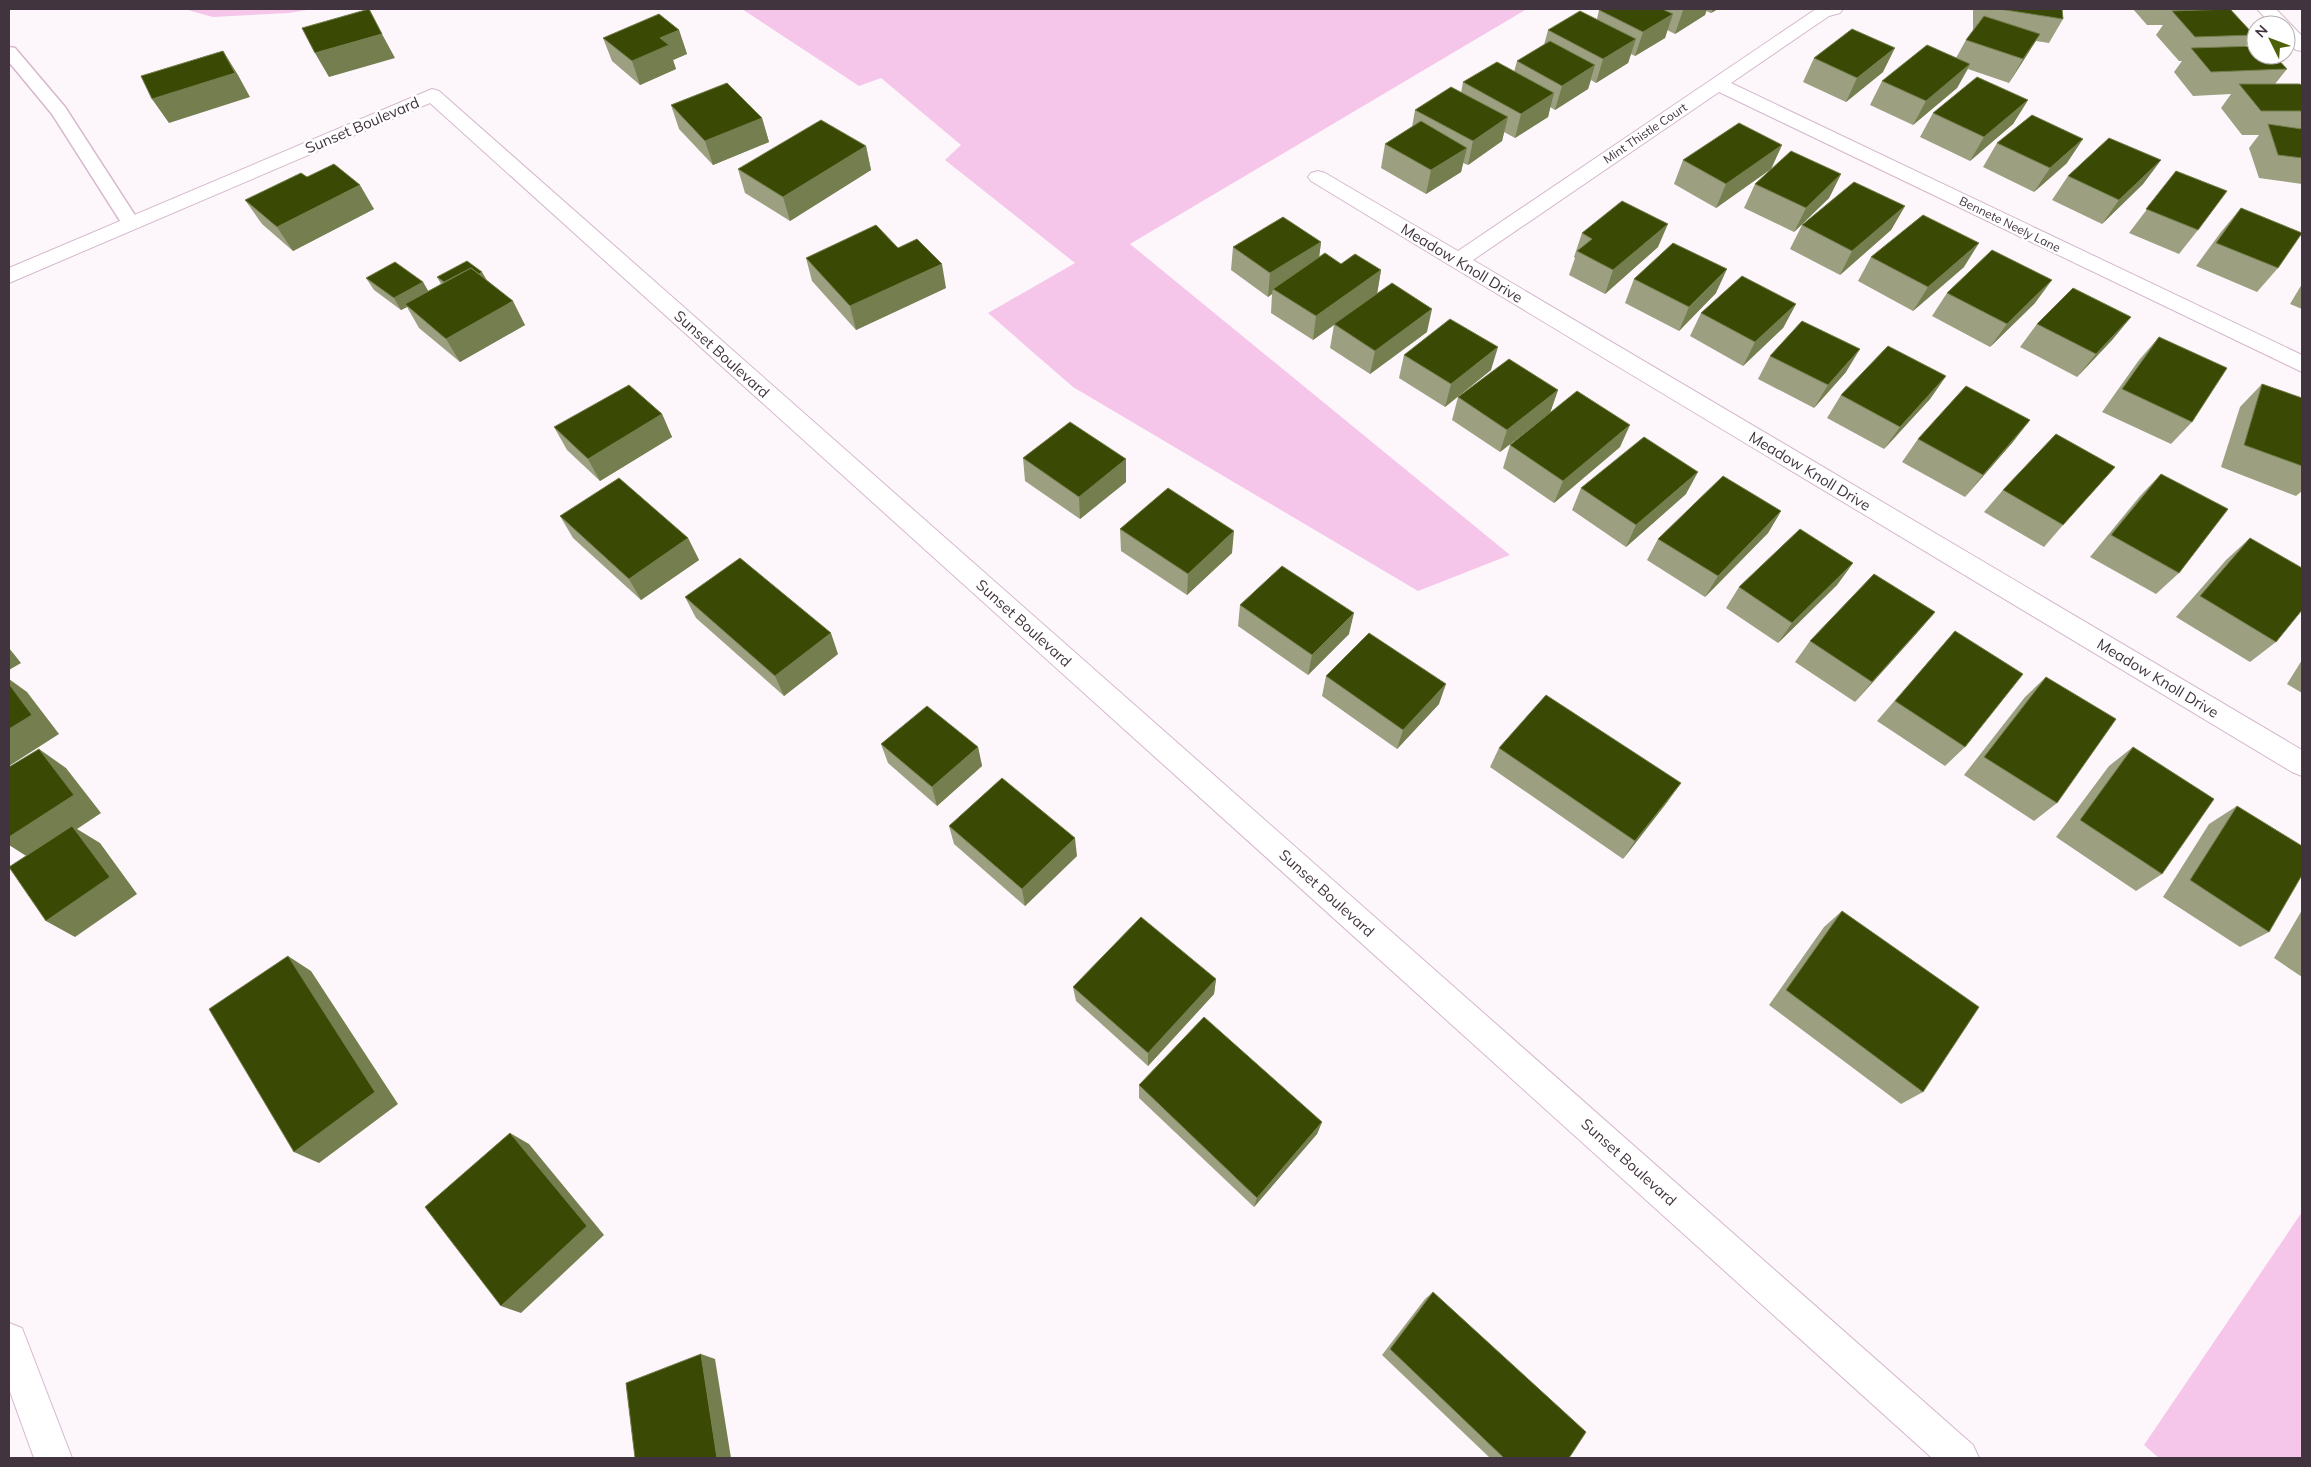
<svg xmlns="http://www.w3.org/2000/svg" width="2311" height="1467" font-family="Mulish,sans-serif">
<rect width="100%" height="100%" fill="#fdf7fb"/>
<g fill="#f5c6ea">
<polygon points="184,9 313,9 289,13 213,17"/>
<polygon points="742,9 1527,9 1130,244 1510,555 1418,591 1073,387 988,313 1075,263 945,160 961,145 881,78 859,86"/>
<polygon points="2302,1212 2302,1458 2159,1458 2144,1445"/>
</g>
<g fill="none" stroke-linecap="round" stroke-linejoin="round">
<g stroke="#d6b7ce" stroke-width="3">
<polygon id="service" points="9,47 15,48 65,107 140,223 138,227 131,229 124,227 52,114 9,62"/>
</g>
<g stroke="#d6b7ce" stroke-width="2">
<g id="minor">
<polygon points="1816,9 1843,9 1840,13 1829,16 1731,83 2302,355 2302,372 1719,92 1473,260 2302,750 2302,776 2292,772 1451,266 1311,181 1308,177 1311,173 1318,171 1325,173 1458,251"/>
<polygon points="2257,9 2276,9 2302,36 2302,51 2296,50 2286,40 2286,25 2272,25"/>
<polygon points="432,89 439,91 1973,1445 1979,1458 1932,1458 430,103 9,283 9,268"/>
<polygon points="9,1323 22,1328 72,1458 34,1458 9,1389"/>
</g>
</g>
<use href="#service" fill="#fff" fill-rule="evenodd"/>
<use href="#minor" fill="#fff" fill-rule="evenodd"/>
</g>
<g fill="#9ca080">
<polygon points="532,9 559,9 558,10"/>
<polygon points="1602,9 1718,9 1711,13 1706,11 1705,15 1675,34 1667,30 1665,38 1635,56 1631,54 1628,63 1596,83 1591,80 1588,89 1555,110 1550,107 1548,117 1515,138 1504,132 1502,141 1468,165 1463,163 1461,172 1426,194 1381,168 1385,144 1412,127 1415,110 1461,93 1463,82 1514,72 1517,61 1544,45 1548,30 1597,19 1599,10"/>
<polygon points="1973,9 2062,9 2063,19 2049,43 2036,41 2009,83 1968,69 1957,88 1913,125 1870,105 1882,81 1956,58 1966,40 1973,30"/>
<polygon points="2133,9 2213,9 2213,10 2254,35 2245,47 2287,69 2275,84 2302,86 2302,184 2259,178 2249,148 2259,135 2242,135 2221,108 2231,94 2193,96 2174,72 2182,61 2179,61 2156,35 2163,25 2147,25"/>
<polygon points="679,30 687,54 673,60 676,69 640,85 612,61 603,38"/>
<polygon points="1814,58 1883,72 1846,102 1803,82"/>
<polygon points="2028,100 2013,124 1970,161 1920,137 1933,113"/>
<polygon points="671,105 762,118 769,142 713,165 679,129"/>
<polygon points="1997,143 2067,163 2034,192 1983,167"/>
<polygon points="1782,145 1771,169 1716,208 1674,184 1683,160"/>
<polygon points="866,146 871,170 790,221 745,193 738,169"/>
<polygon points="2161,160 2143,184 2102,224 2052,200 2068,176"/>
<polygon points="2176,171 2198,230 2179,254 2129,233"/>
<polygon points="1841,174 1829,198 1794,232 1744,208 1755,184"/>
<polygon points="307,177 374,209 293,251 262,224 245,200"/>
<polygon points="1905,206 1891,230 1840,275 1790,249 1802,225"/>
<polygon points="2241,208 2278,268 2257,292 2196,266 2221,232"/>
<polygon points="1582,233 1658,247 1605,294 1569,275 1575,258 1574,257"/>
<polygon points="1321,242 1319,258 1341,264 1381,270 1377,294 1358,307 1427,332 1370,374 1330,348 1334,325 1313,340 1271,313 1272,294 1268,297 1231,270 1233,247"/>
<polygon points="898,248 946,288 856,330 812,281 806,258"/>
<polygon points="1871,257 1964,267 1913,311 1858,281"/>
<polygon points="437,277 486,280 525,325 460,362 419,328 407,307 401,310 374,290 366,278 423,282 428,291 441,284"/>
<polygon points="1634,279 1716,293 1679,331 1625,303"/>
<polygon points="2302,284 2302,309 2290,304"/>
<polygon points="1947,293 2035,303 1990,347 1932,316"/>
<polygon points="1796,304 1783,328 1743,366 1690,336 1701,313"/>
<polygon points="2131,317 2112,340 2077,377 2020,347 2037,324"/>
<polygon points="2159,337 2192,422 2171,444 2102,412 2139,360"/>
<polygon points="1404,355 1491,370 1445,407 1399,378"/>
<polygon points="1770,356 1846,372 1814,408 1758,379"/>
<polygon points="1946,376 1930,399 1884,449 1827,418 1841,395"/>
<polygon points="2262,384 2302,398 2302,491 2296,496 2221,467 2240,407"/>
<polygon points="1558,390 1550,413 1500,452 1452,420 1458,397"/>
<polygon points="662,414 672,437 600,481 567,450 554,427"/>
<polygon points="2030,420 2012,443 1965,497 1902,462 1918,439"/>
<polygon points="1510,445 1620,447 1554,503 1503,468"/>
<polygon points="1023,458 1126,482 1080,519 1025,481"/>
<polygon points="2161,474 2179,573 2156,594 2090,557 2140,496"/>
<polygon points="1581,488 1686,494 1626,547 1572,510"/>
<polygon points="2003,490 2063,525 2044,547 1984,512"/>
<polygon points="1781,511 1768,533 1705,597 1647,560 1658,539"/>
<polygon points="560,516 688,538 699,560 641,600 573,538"/>
<polygon points="1120,529 1232,553 1187,595 1121,551"/>
<polygon points="2250,538 2276,642 2250,662 2176,617 2226,560"/>
<polygon points="1853,563 1837,585 1778,643 1726,608 1739,587"/>
<polygon points="685,597 838,654 784,696 696,618"/>
<polygon points="1240,605 1349,634 1308,675 1238,626"/>
<polygon points="1935,612 1917,633 1855,702 1795,662 1810,641"/>
<polygon points="1955,631 1965,747 1945,766 1877,721"/>
<polygon points="2302,660 2302,693 2287,684"/>
<polygon points="1326,676 1439,704 1397,749 1322,696"/>
<polygon points="2046,677 2057,803 2034,821 1964,775 2025,697"/>
<polygon points="881,744 978,747 982,766 937,806 888,763"/>
<polygon points="2133,747 2162,874 2136,891 2056,837 2109,766"/>
<polygon points="1499,748 1668,801 1623,859 1490,767"/>
<polygon points="2237,806 2269,932 2240,947 2163,897 2209,824"/>
<polygon points="949,826 1077,856 1025,906 954,844"/>
<polygon points="2302,910 2302,977 2274,958"/>
<polygon points="1842,911 1923,1092 1901,1104 1769,1005 1824,927"/>
<polygon points="1216,979 1214,994 1148,1066 1076,1001 1073,987"/>
<polygon points="1139,1085 1322,1122 1317,1134 1254,1207 1139,1098"/>
<polygon points="1433,1292 1569,1458 1490,1458 1382,1355 1425,1299"/>
</g>
<g fill="#747e4e">
<polygon points="1685,9 1707,9 1705,15 1675,34 1683,10"/>
<polygon points="1713,9 1718,9 1711,13"/>
<polygon points="1673,14 1665,38 1635,56 1643,32"/>
<polygon points="679,30 687,54 673,60 676,69 640,85 632,61 660,38"/>
<polygon points="382,34 395,58 329,77 315,53"/>
<polygon points="2040,34 2025,58 2009,83 2023,59"/>
<polygon points="1636,39 1628,63 1596,83 1603,59"/>
<polygon points="1895,48 1883,72 1846,102 1857,78"/>
<polygon points="223,51 238,75 250,97 169,123 152,99"/>
<polygon points="1970,64 1957,88 1913,125 1926,101"/>
<polygon points="1595,65 1588,89 1555,110 1562,86"/>
<polygon points="1554,93 1548,117 1515,138 1521,114"/>
<polygon points="2028,100 2013,124 1970,161 1984,137"/>
<polygon points="1508,117 1502,141 1468,165 1473,141"/>
<polygon points="762,118 769,142 713,165 705,141"/>
<polygon points="2083,139 2067,163 2034,192 2050,168"/>
<polygon points="1782,145 1771,169 1716,208 1726,184"/>
<polygon points="866,146 871,170 790,221 783,197"/>
<polygon points="1467,148 1461,172 1426,194 1431,170"/>
<polygon points="2161,160 2143,184 2102,224 2119,200"/>
<polygon points="1841,174 1829,198 1794,232 1806,208"/>
<polygon points="360,185 374,209 293,251 277,227"/>
<polygon points="1905,206 1891,230 1840,275 1852,251"/>
<polygon points="1668,224 1658,247 1605,294 1613,270"/>
<polygon points="1321,242 1318,265 1273,289 1272,294 1268,297 1270,273"/>
<polygon points="1979,243 1964,267 1913,311 1928,287"/>
<polygon points="942,264 946,288 856,330 850,306"/>
<polygon points="1727,269 1716,293 1679,331 1689,307"/>
<polygon points="1381,270 1377,294 1313,340 1316,316"/>
<polygon points="482,272 489,284 453,289"/>
<polygon points="2052,280 2035,303 1990,347 2007,324"/>
<polygon points="423,282 430,294 405,304 407,307 401,310 394,298"/>
<polygon points="513,301 525,325 460,362 446,339"/>
<polygon points="1796,304 1783,328 1743,366 1755,342"/>
<polygon points="1432,309 1427,332 1370,374 1375,351"/>
<polygon points="2131,317 2112,340 2077,377 2096,354"/>
<polygon points="1498,347 1491,370 1445,407 1451,384"/>
<polygon points="1860,349 1846,372 1814,408 1828,385"/>
<polygon points="1946,376 1930,399 1884,449 1900,427"/>
<polygon points="1558,390 1550,413 1500,452 1507,430"/>
<polygon points="662,414 672,437 600,481 588,459"/>
<polygon points="2030,420 2012,443 1965,497 1983,475"/>
<polygon points="1630,425 1620,447 1554,503 1563,481"/>
<polygon points="1126,459 1126,482 1080,519 1079,497"/>
<polygon points="1698,472 1686,494 1626,547 1636,525"/>
<polygon points="1781,511 1768,533 1705,597 1718,576"/>
<polygon points="1234,531 1232,553 1187,595 1188,574"/>
<polygon points="688,538 699,560 641,600 629,579"/>
<polygon points="1853,563 1837,585 1778,643 1792,623"/>
<polygon points="1935,612 1917,633 1855,702 1872,682"/>
<polygon points="1354,613 1349,634 1308,675 1312,655"/>
<polygon points="831,633 838,654 784,696 775,676"/>
<polygon points="9,648 21,663 9,670"/>
<polygon points="9,679 27,692 59,734 9,766"/>
<polygon points="1446,684 1439,704 1397,749 1403,730"/>
<polygon points="978,747 982,766 937,806 932,787"/>
<polygon points="39,749 66,768 101,813 77,829 100,843 137,894 75,937 46,921 31,859 9,845 9,837"/>
<polygon points="1681,783 1668,801 1623,859 1635,841"/>
<polygon points="1075,838 1077,856 1025,906 1022,889"/>
<polygon points="288,956 311,971 398,1104 319,1163 294,1152"/>
<polygon points="1216,979 1214,994 1148,1066 1148,1053"/>
<polygon points="1322,1122 1317,1134 1254,1207 1257,1198"/>
<polygon points="510,1133 529,1144 604,1235 521,1313 501,1306"/>
<polygon points="701,1354 715,1359 731,1458 717,1458"/>
</g>
<g fill="#3a4a04" stroke="#747e4e">
<polygon points="369,9 382,34 315,53 302,28"/>
<polygon points="1602,9 1662,9 1673,14 1643,32 1599,10"/>
<polygon points="1999,9 2062,9 2063,19"/>
<polygon points="2230,9 2254,35 2195,37 2172,11"/>
<polygon points="1580,11 1636,39 1603,59 1548,30"/>
<polygon points="659,14 679,30 660,38 669,45 632,61 603,38"/>
<polygon points="1984,16 2040,34 2023,59 1966,40"/>
<polygon points="1852,29 1895,48 1857,78 1814,58"/>
<polygon points="1550,41 1595,65 1562,86 1517,61"/>
<polygon points="1927,45 1970,64 1926,101 1882,81"/>
<polygon points="2256,46 2256,55 2274,55 2287,69 2211,72 2191,48"/>
<polygon points="223,51 235,73 152,99 141,76"/>
<polygon points="1497,62 1554,93 1521,114 1463,82"/>
<polygon points="1977,77 2028,100 1984,137 1933,113"/>
<polygon points="727,83 762,118 705,141 671,105"/>
<polygon points="2239,84 2300,84 2302,86 2302,111 2261,111"/>
<polygon points="1451,87 1508,117 1473,141 1415,110"/>
<polygon points="2032,115 2083,139 2050,168 1997,143"/>
<polygon points="821,120 866,146 783,197 738,169"/>
<polygon points="1421,121 1467,148 1431,170 1385,144"/>
<polygon points="1739,123 1782,145 1726,184 1683,160"/>
<polygon points="2268,124 2302,129 2302,158 2278,155"/>
<polygon points="2109,138 2161,160 2119,200 2068,176"/>
<polygon points="1791,151 1841,174 1806,208 1755,184"/>
<polygon points="334,164 360,185 277,227 245,200 301,173 307,177"/>
<polygon points="2176,171 2227,191 2198,230 2146,209"/>
<polygon points="1854,182 1905,206 1852,251 1802,225"/>
<polygon points="1622,201 1668,224 1613,270 1577,251 1592,239 1582,233"/>
<polygon points="2241,208 2302,233 2278,268 2216,243"/>
<polygon points="1923,215 1979,243 1928,287 1871,257"/>
<polygon points="1283,217 1321,242 1270,273 1233,247"/>
<polygon points="876,225 898,248 917,239 942,264 850,306 806,258"/>
<polygon points="1673,243 1727,269 1689,307 1634,279"/>
<polygon points="1992,250 2052,280 2007,324 1947,293"/>
<polygon points="1325,253 1341,264 1355,254 1381,270 1316,316 1273,289"/>
<polygon points="467,261 482,272 479,274 471,268 444,282 437,277"/>
<polygon points="395,262 423,282 394,298 366,278"/>
<polygon points="471,268 513,301 446,339 405,304"/>
<polygon points="1742,276 1796,304 1755,342 1701,313"/>
<polygon points="1392,283 1432,309 1375,351 1334,324"/>
<polygon points="2073,288 2131,317 2096,354 2037,324"/>
<polygon points="1450,319 1498,347 1451,384 1404,355"/>
<polygon points="1802,321 1860,349 1828,385 1770,356"/>
<polygon points="2159,337 2227,368 2192,422 2122,389"/>
<polygon points="1888,346 1946,376 1900,427 1841,395"/>
<polygon points="1509,359 1558,390 1507,430 1458,397"/>
<polygon points="2262,384 2302,398 2302,466 2244,445"/>
<polygon points="629,385 662,414 588,459 554,427"/>
<polygon points="1966,386 2030,420 1983,475 1918,439"/>
<polygon points="1577,391 1630,425 1563,481 1510,445"/>
<polygon points="1070,422 1126,459 1079,497 1023,458"/>
<polygon points="2056,434 2115,467 2063,525 2003,490"/>
<polygon points="1644,437 1698,472 1636,525 1581,488"/>
<polygon points="2161,474 2228,509 2179,573 2111,535"/>
<polygon points="1723,476 1781,511 1718,576 1658,539"/>
<polygon points="619,478 688,538 629,579 560,516"/>
<polygon points="1168,488 1234,531 1188,574 1120,529"/>
<polygon points="1800,529 1853,563 1792,623 1739,587"/>
<polygon points="2250,538 2302,568 2302,610 2276,642 2200,596"/>
<polygon points="740,558 831,633 775,676 685,597"/>
<polygon points="1282,566 1354,613 1312,655 1240,605"/>
<polygon points="1874,574 1935,612 1872,682 1810,641"/>
<polygon points="1955,631 2023,674 1965,747 1895,701"/>
<polygon points="1369,633 1446,684 1403,730 1326,676"/>
<polygon points="2046,677 2116,719 2057,803 1984,757"/>
<polygon points="9,684 32,715 9,729"/>
<polygon points="1546,695 1681,783 1635,841 1499,748"/>
<polygon points="927,706 978,747 932,787 881,744"/>
<polygon points="2133,747 2214,799 2162,874 2080,820"/>
<polygon points="39,749 74,795 9,837 9,767"/>
<polygon points="1002,778 1075,838 1022,889 949,826"/>
<polygon points="2237,806 2302,846 2302,875 2269,932 2190,880"/>
<polygon points="72,826 110,877 46,921 9,867"/>
<polygon points="1842,911 1979,1007 1923,1092 1786,990"/>
<polygon points="1141,917 1216,979 1148,1053 1073,987"/>
<polygon points="288,956 375,1092 294,1152 209,1009"/>
<polygon points="1204,1017 1322,1122 1257,1198 1139,1085"/>
<polygon points="510,1133 587,1226 501,1306 425,1207"/>
<polygon points="1433,1292 1586,1432 1569,1458 1504,1458 1390,1349"/>
<polygon points="701,1354 717,1458 635,1458 626,1383"/>
</g>
<g text-anchor="middle" dominant-baseline="central" stroke-width="5" stroke-linejoin="round" paint-order="stroke">
<g font-size="12" fill="#41343e" stroke="#fff">
<text transform="translate(1645 133) rotate(-34)">Mint Thistle Court</text>
<text transform="translate(2010 224) rotate(26)">Bennete Neely Lane</text>
</g>
<g font-size="15" fill="#41343e" stroke="#fff">
<text transform="translate(362 125) rotate(-23)">Sunset Boulevard</text>
<text transform="translate(1462 263) rotate(31)">Meadow Knoll Drive</text>
<text transform="translate(722 354) rotate(42)">Sunset Boulevard</text>
<text transform="translate(1810 471) rotate(31)">Meadow Knoll Drive</text>
<text transform="translate(1024 623) rotate(42)">Sunset Boulevard</text>
<text transform="translate(2158 678) rotate(31)">Meadow Knoll Drive</text>
<text transform="translate(1327 893) rotate(42)">Sunset Boulevard</text>
<text transform="translate(1629 1162) rotate(42)">Sunset Boulevard</text>
</g>
</g>
<rect width="2311" height="1467" fill="none" stroke="#41343e" stroke-width="20"/>
<g transform="translate(2271 40) rotate(312)"><circle r="24" fill="#ffffff" stroke="#b3aeb2"/>
<path d="M0-4L9 19L0 12L-9 19Z" fill="#4d6108"/>
<text y="-8" font-size="14" font-weight="bold" text-anchor="middle" fill="#41343e">N</text>
</g>
</svg>
